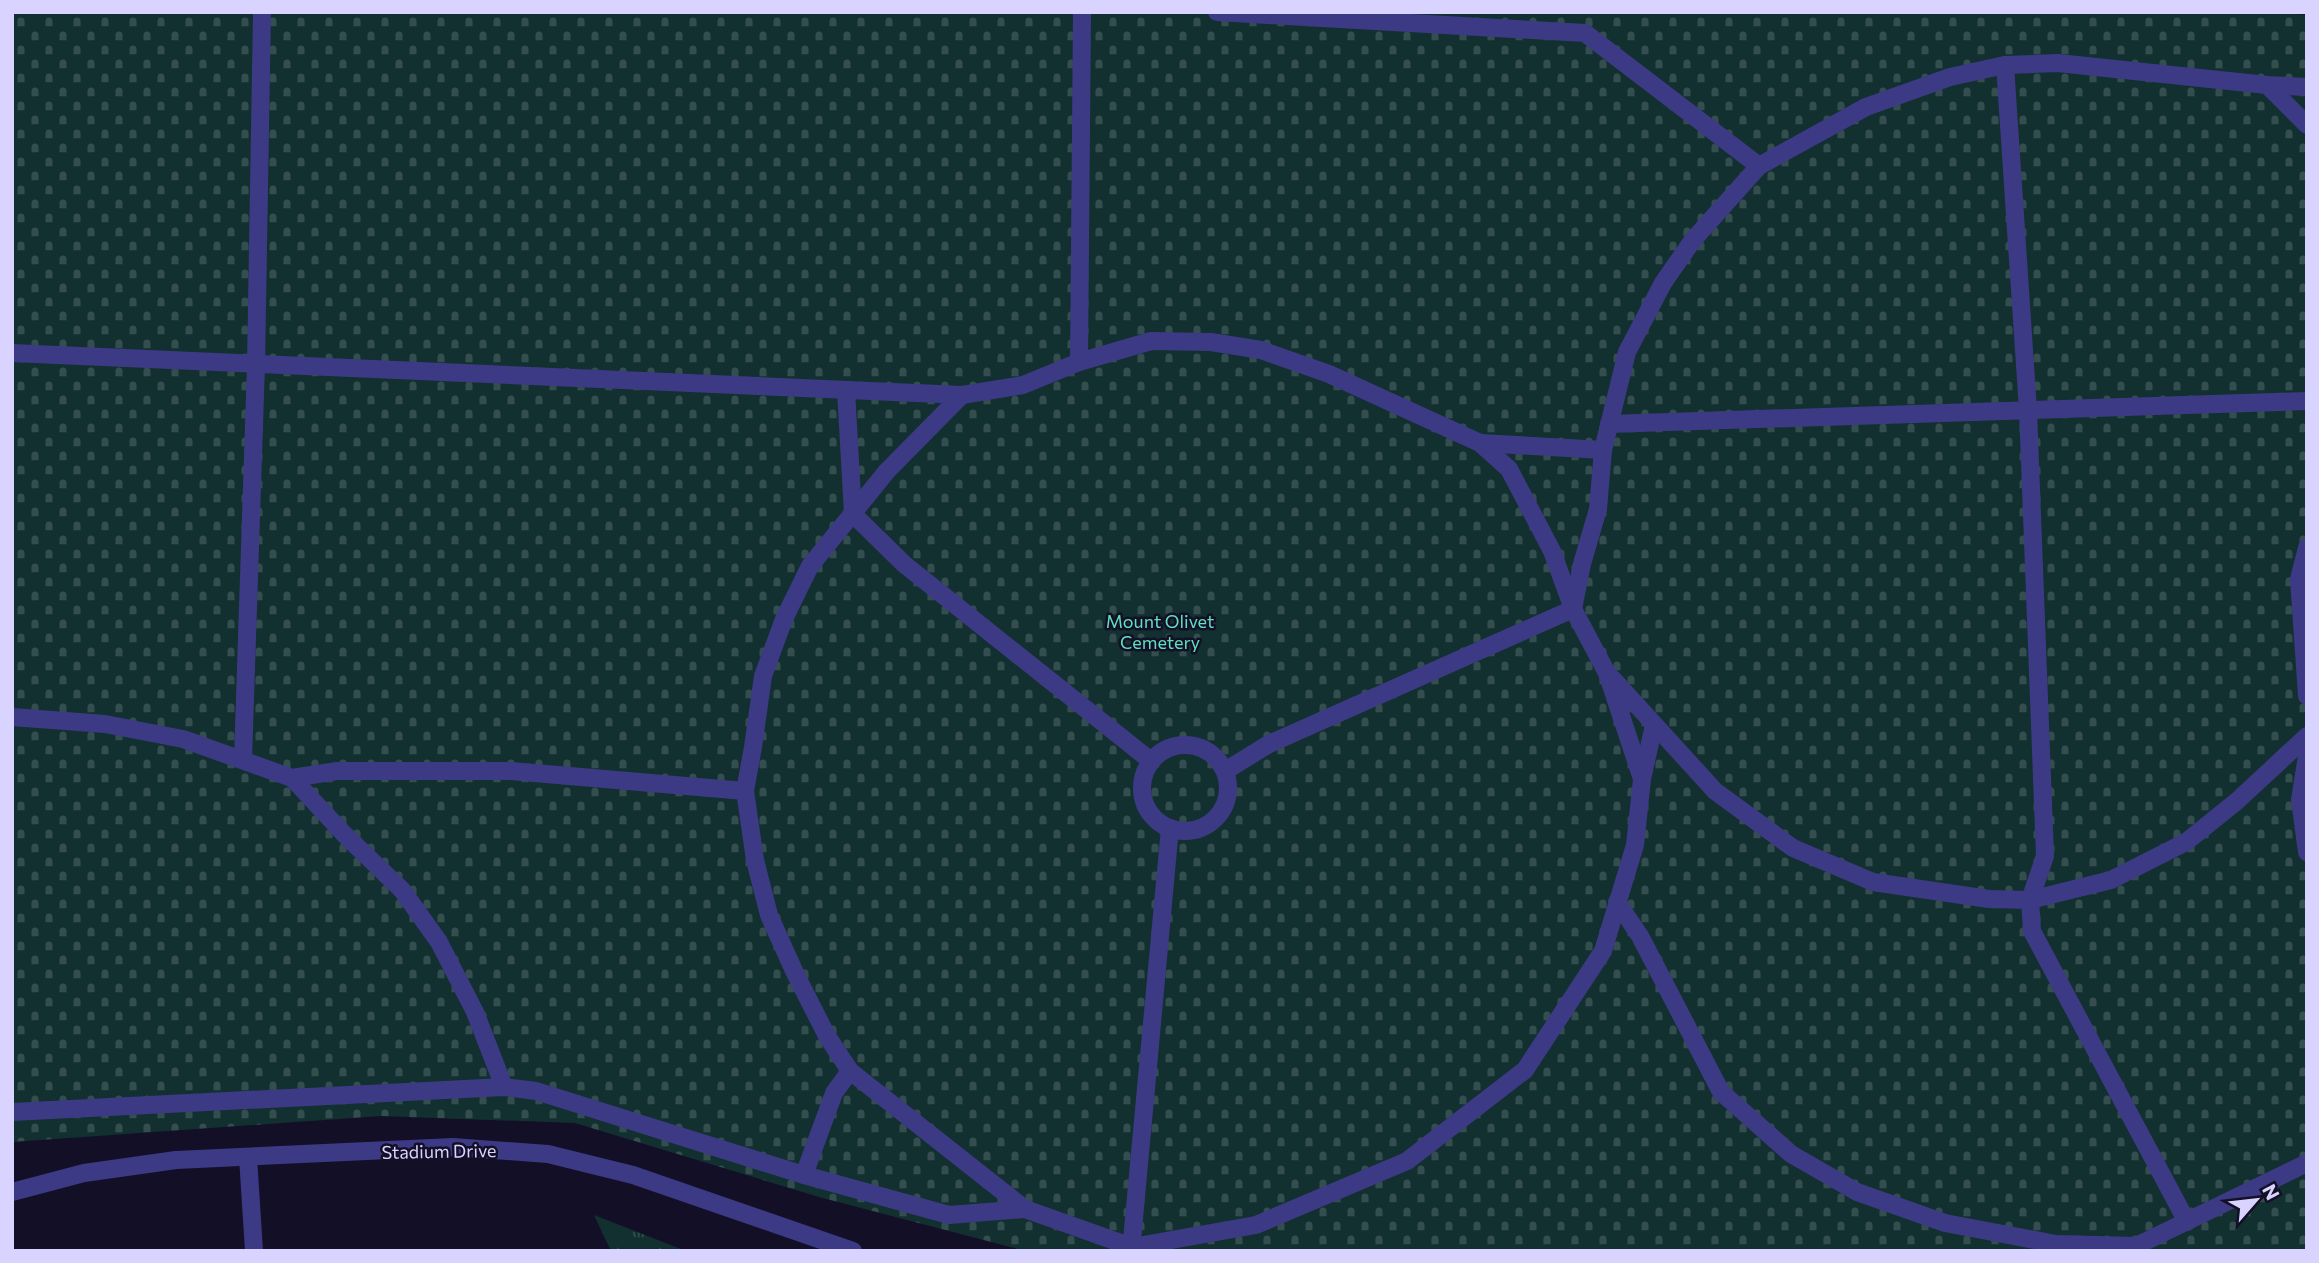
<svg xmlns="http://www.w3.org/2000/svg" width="2319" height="1263" font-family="Commissioner,sans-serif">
<defs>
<pattern id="grass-tufts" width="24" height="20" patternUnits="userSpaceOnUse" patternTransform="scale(1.75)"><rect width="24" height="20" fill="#12302f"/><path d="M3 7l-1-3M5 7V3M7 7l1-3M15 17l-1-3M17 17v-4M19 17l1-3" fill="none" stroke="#344d4e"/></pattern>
<pattern id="cemetery-stones" width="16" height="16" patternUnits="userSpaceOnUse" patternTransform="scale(1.75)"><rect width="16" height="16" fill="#12302f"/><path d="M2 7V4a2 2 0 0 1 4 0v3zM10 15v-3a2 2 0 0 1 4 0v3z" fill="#344d4e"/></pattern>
</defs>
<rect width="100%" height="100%" fill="#130f26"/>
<polygon fill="url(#grass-tufts)" points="594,1215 686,1251 611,1251"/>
<polygon fill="url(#cemetery-stones)" points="12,12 2272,12 2307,15 2307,1251 1026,1251 819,1197 575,1123 381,1116 12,1142"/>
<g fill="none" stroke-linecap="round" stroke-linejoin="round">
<g stroke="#3d3a85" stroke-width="18">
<polyline points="1217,12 1585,33 1759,166"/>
<polyline points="2005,65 2028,410 2045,856 2030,900 2032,931 2187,1222"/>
<polyline points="2267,85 2307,125"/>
<polyline points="12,353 962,395 1023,385 1079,362 1151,341 1211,342 1261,350 1329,374 1480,443 1509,469 1552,551 1573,609 1607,673 1642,779 1635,845 1603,951 1525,1070 1407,1161 1256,1225 1132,1247 1025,1209 850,1071 827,1036 795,973 769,915 755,860 745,791 753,747 763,676 784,619 810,566 887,471 962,395"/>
<polyline points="1079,362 1082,12"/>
<polyline points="846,390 853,514 904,564 1151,761"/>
<polyline points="1609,424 2307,401"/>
<polyline points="1480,443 1603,450"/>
<polyline points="2307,548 2299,579 2307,696"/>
<polyline points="1612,678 1715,791 1793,848 1873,882 1989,899 2030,900 2111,880 2186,842 2237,801 2307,736"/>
<polyline points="12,717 105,724 183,739 292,778 337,771 511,771 745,791"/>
<circle cx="1185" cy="788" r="43"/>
<polyline points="2307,756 2300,800 2307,852"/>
<polyline points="243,759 256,365 262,12"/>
<polyline points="1225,771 1269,744 1573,609 1582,564 1598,509 1603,450 1627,352 1663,283 1693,240 1759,166 1866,107 1950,77 2005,65 2058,63 2267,85 2307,87"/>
<polyline points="292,778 344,834 402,890 439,942 475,1012 504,1087"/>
<polyline points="1642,779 1654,725"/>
<polyline points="1617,902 1640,936 1721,1092 1791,1154 1857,1192 1945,1223 2056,1244 2136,1246 2307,1163"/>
<polyline points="12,1112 504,1087 536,1091 804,1175 949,1215 1025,1209"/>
<polyline points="248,1157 254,1251"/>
<polyline points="804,1175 834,1093 850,1071"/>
<polyline points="1131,1251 1170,828"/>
</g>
<polyline stroke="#3d3a85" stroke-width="18" points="12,1192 84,1173 176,1160 453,1147 548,1154 633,1175 853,1251"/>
</g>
<g text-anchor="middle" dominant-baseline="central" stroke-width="5" stroke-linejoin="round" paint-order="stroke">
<g font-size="18" fill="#5fe0c0" stroke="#130f26">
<text x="1160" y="621">Mount Olivet<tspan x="1160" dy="21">Cemetery</tspan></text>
</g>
<g font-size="18" fill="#d9d4ff" stroke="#130f26">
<text transform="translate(439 1151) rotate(-1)">Stadium Drive</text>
</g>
</g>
<rect width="2319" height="1263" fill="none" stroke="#d9d4ff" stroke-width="28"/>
<g transform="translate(2256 1200) rotate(62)" stroke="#130f26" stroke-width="5" paint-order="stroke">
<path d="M0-5L12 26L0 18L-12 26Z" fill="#d9d4ff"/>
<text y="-10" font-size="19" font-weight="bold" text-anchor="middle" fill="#d9d4ff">N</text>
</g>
</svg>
